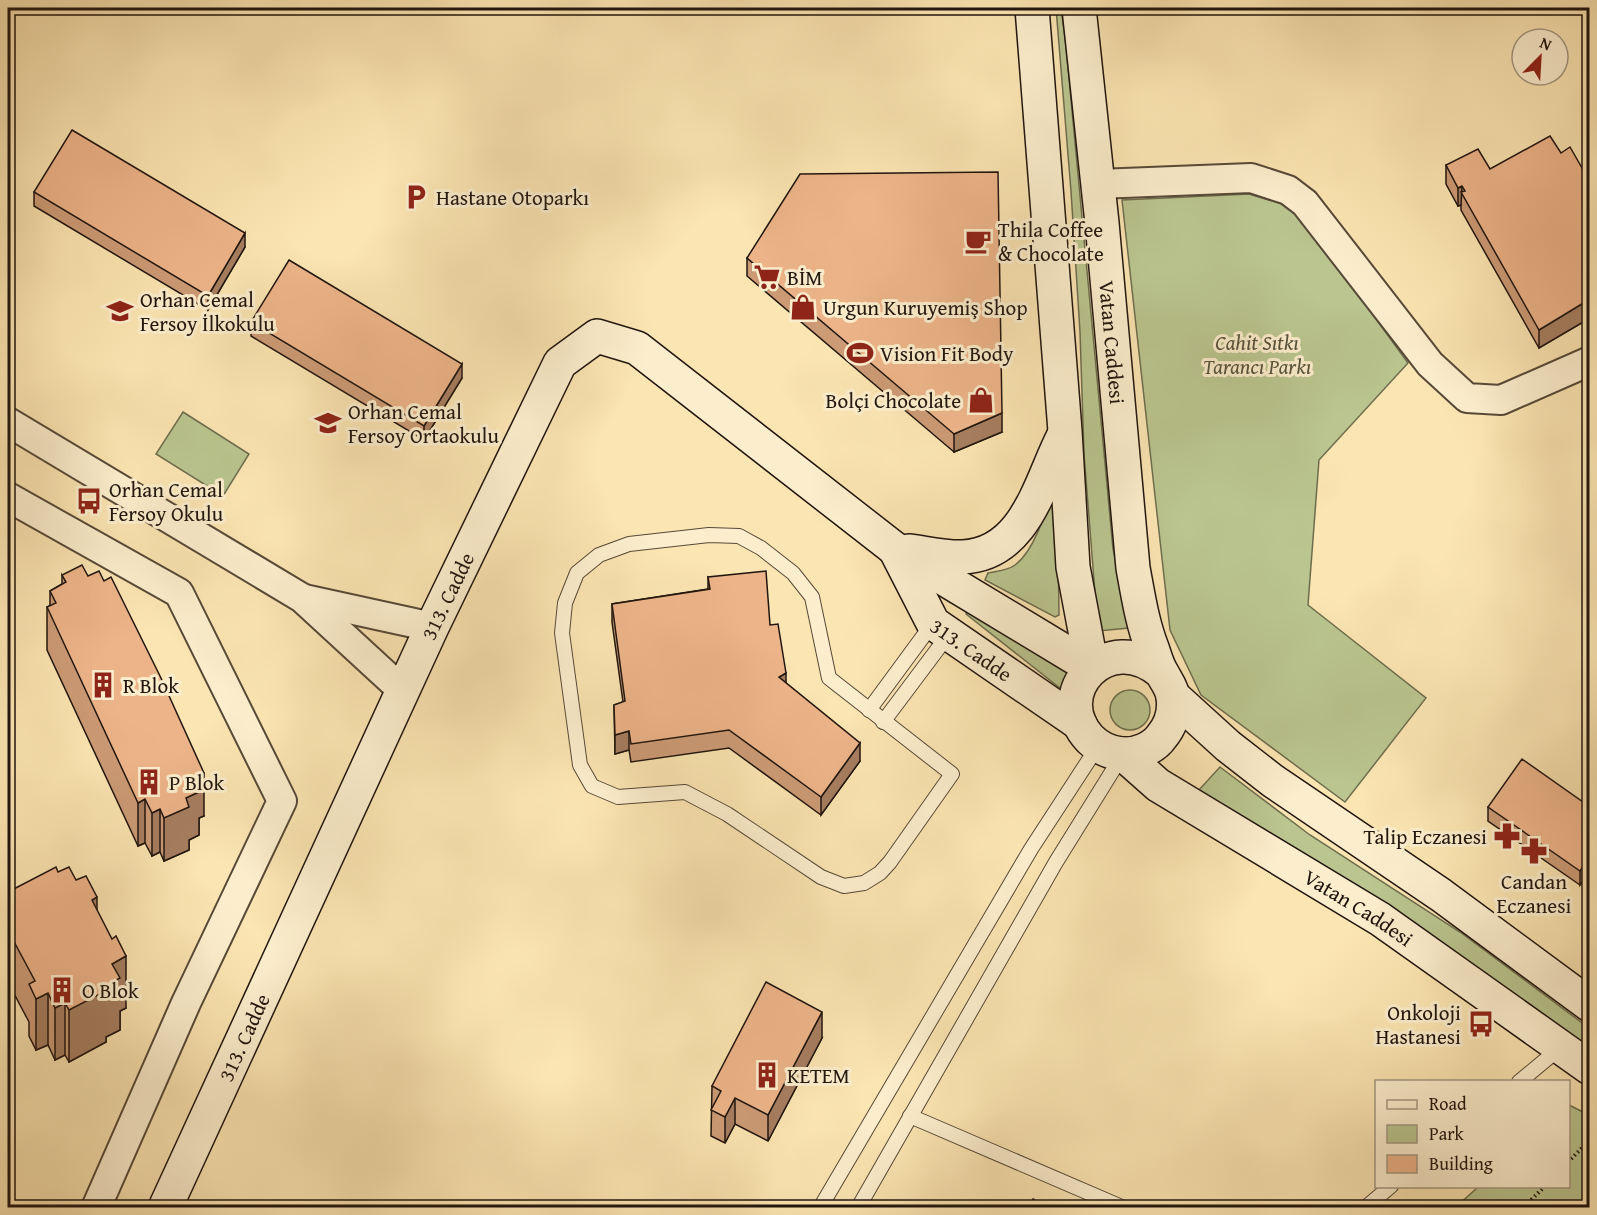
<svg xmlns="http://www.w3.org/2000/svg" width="1597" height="1215" font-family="'Gentium Book Plus',serif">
<rect width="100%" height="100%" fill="#fbe5b2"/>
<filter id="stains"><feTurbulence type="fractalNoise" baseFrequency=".00333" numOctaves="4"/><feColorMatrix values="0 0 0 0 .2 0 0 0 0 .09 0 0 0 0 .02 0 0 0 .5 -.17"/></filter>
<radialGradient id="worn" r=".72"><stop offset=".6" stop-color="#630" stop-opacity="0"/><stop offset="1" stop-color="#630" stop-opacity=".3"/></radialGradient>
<g fill="#bac58f" stroke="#6d6d4e" stroke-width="1.5">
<polygon points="1056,8 1061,8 1066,46 1113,549 1129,628 1098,631 1084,454 1080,332 1071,191"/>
<polygon points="1249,194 1289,206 1352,286 1408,363 1319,460 1308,605 1426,698 1345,802 1201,695 1170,630 1122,200"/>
<polygon points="183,412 249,454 223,496 156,454"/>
<path d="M1057,478L1059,615L1055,617L985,580L988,573C997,571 1007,571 1015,565C1036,550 1049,502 1057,478Z"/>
<polygon points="967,610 1070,662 1071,687 1065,692 966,614"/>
<circle cx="1130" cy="710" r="20"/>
<polygon points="1220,767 1310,835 1460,932 1589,1028 1589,1049 1198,791"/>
<polygon points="1569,1105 1589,1115 1589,1207 1456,1207 1478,1187 1568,1186"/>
</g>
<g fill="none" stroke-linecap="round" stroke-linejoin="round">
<g stroke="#574937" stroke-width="16">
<g id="lane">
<polygon points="709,535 739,536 761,548 793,573 812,597 829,678 952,774 890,862 880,873 864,883 844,886 821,877 727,814 685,792 618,797 592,786 580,765 562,633 565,603 577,573 599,555 629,544"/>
<polyline points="869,710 933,623"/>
<polyline points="883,722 949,634"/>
<polyline points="1519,1082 1561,1047"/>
<polyline points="910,1116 1124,1208"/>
<polyline points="820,1208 1031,849 1098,746"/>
<polyline points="858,1208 1056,862 1123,754"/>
<polyline points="1365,1208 1391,1186"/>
</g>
</g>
<g stroke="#574937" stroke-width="32">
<g id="street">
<polyline points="1098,184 1251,178 1288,190 1305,203 1430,364 1467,398 1501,400 1590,361"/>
<polyline points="8,422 302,598 402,690"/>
<polyline points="8,497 179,593 282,801 186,1003 96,1208"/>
<polyline points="304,599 432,627"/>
</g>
</g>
<g stroke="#20150e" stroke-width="36">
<g id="secondary">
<polyline points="1032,8 1065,431 1073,567 1092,668"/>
<path id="s1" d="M1079,8L1102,223L1133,568C1138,595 1142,622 1152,648C1155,656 1157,665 1162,673C1166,681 1172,688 1173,697C1175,711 1171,725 1162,736C1154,748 1137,755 1122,754C1110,753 1098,747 1090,739C1047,693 1108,627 1161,672"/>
<path id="s2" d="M895,549L933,623L1080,724"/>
<path d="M909,551C926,553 946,558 963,557C1026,554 1040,482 1063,437"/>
<polyline points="1173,696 1228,746 1273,781 1441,895 1590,1005"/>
<path id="s3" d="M1123,754L1158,785L1380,919L1590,1068"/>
<path id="s4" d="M165,1208L432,627L560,363L597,336L637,348L895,549L1092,668"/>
</g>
</g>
<g stroke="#20150e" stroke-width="4" stroke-dasharray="1.5 3" stroke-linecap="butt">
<polyline points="1568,1162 1590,1140"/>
<polyline points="1528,1208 1532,1199 1545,1186"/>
</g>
<use href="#lane" stroke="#fceecd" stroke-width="14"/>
<use href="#street" stroke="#fceecd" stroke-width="28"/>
<use href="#secondary" stroke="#fceecd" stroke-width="33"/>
</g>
<g fill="#cc9b76" stroke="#20150e" stroke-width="1.5">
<polygon points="1561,153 1590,182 1590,318 1539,348 1461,210 1461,205 1458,206 1446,184 1446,165 1490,169"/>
<polygon points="34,192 245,247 208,310 34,206"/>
<polygon points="747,258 1002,432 954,452 747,276"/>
<polygon points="251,322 462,378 424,440 251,336"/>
<polygon points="62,575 204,816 199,818 199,835 189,840 189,850 164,861 160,852 152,856 145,843 138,846 47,650 47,607 50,606 50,591 62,584"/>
<polygon points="708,577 770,625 786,683 860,761 821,815 729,748 631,762 629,750 615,754 614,705 623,702 612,622 612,604 708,589"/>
<polygon points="1488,807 1590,807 1590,870 1580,885 1488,821"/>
<polygon points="58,872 76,880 97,910 126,1008 120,1011 120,1030 106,1037 106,1042 69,1062 65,1055 55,1060 48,1045 36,1050 29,1036 29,1022 11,988 8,989 8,892"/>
<polygon points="822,1038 768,1141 735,1124 725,1143 711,1136 712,1086"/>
</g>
<g fill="#a67e60" stroke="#20150e" stroke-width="1.5">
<polygon points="1462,186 1461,205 1458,206 1458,188"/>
<polygon points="245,233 245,247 208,310 208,296"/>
<polygon points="1590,299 1590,318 1539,348 1539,330"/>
<polygon points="462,364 462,378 424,440 424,426"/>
<polygon points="1002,413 1002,432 954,452 954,434"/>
<polygon points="786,673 786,691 779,677"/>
<polygon points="629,731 629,750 615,754 615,735"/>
<polygon points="860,743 860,761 821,815 821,797"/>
<polygon points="204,773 204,816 199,818 199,835 189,840 189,850 164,861 164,818 186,798 193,777"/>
<polygon points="145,799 145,843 138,846 138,803"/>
<polygon points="160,809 160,852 152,856 152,813"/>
<polygon points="1590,856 1590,870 1580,885 1580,871"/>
<polygon points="97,897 97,948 92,900"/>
<polygon points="11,936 11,988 8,989 8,938"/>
<polygon points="126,956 126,1008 120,1011 120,1030 106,1037 106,1042 69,1062 69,1010 104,987 112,964"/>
<polygon points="48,993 48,1045 36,1050 36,999"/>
<polygon points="65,1003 65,1055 55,1060 55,1008"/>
<polygon points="822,1012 822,1038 768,1141 768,1115"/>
<polygon points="735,1098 735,1124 725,1143 725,1117"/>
<polygon points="13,1199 13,1208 8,1208 8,1202"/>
</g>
<g fill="#edb489" stroke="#20150e" stroke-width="1.5">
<polygon points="72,130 245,233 208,296 34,192"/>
<polygon points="1550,136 1561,153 1570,147 1590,182 1590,299 1539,330 1461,192 1465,191 1462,186 1458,188 1446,165 1478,149 1490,169"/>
<polygon points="998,172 1002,413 954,434 747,258 800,174"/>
<polygon points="289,260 462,364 424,426 251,322"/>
<polygon points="82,565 88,576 99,571 104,581 111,577 160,676 204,773 193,777 199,792 186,798 189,807 164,818 160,809 152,813 145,799 138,803 47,607 56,603 50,591 66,582 62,575"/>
<polygon points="766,571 770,625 778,624 786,673 779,677 860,743 821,797 729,730 631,744 629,731 615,735 614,705 625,701 612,604 710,589 708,577"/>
<polygon points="1522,759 1590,807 1590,856 1580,871 1488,807"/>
<polygon points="56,867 58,872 69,867 76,880 86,876 97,897 92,900 112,939 116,936 126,956 112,964 120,978 104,987 106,991 69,1010 65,1003 55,1008 48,993 36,999 29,984 35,981 11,936 8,938 8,900 10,899 8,892"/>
<polygon points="766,982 822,1012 768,1115 735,1098 725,1117 711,1110 721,1091 712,1086"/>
<polygon points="8,1187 13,1199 8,1202"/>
<polygon points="1033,1199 1047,1208 1028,1208"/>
</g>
<defs>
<g id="parking-bare" transform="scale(2.07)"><path d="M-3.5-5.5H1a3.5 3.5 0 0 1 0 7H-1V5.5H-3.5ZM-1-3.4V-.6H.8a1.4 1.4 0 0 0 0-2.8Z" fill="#8f2418" stroke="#fceecd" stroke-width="2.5" paint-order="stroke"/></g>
<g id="cafe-bare" transform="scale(2.07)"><path d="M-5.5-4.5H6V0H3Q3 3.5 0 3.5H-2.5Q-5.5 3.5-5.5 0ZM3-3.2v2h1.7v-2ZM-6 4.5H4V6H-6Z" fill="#8f2418" stroke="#fceecd" stroke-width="2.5" paint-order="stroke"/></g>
<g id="supermarket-bare" transform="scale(2.07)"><path d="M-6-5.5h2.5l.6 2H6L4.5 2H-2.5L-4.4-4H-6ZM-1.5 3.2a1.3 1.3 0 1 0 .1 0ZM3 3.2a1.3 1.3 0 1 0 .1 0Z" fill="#8f2418" stroke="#fceecd" stroke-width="2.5" paint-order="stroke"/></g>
<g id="shop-bare" transform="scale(2.07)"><path d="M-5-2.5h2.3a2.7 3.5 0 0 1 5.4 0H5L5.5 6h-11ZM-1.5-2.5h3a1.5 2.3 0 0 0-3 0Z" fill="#8f2418" stroke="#fceecd" stroke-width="2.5" paint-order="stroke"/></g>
<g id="school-bare" transform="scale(2.07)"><path d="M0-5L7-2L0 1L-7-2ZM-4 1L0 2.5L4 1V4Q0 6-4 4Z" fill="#8f2418" stroke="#fceecd" stroke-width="2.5" paint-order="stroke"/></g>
<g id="stadium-bare" transform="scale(2.07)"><path d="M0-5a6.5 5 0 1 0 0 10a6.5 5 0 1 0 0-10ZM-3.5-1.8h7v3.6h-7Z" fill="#8f2418" stroke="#fceecd" stroke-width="2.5" paint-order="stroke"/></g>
<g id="bus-bare" transform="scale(2.07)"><path d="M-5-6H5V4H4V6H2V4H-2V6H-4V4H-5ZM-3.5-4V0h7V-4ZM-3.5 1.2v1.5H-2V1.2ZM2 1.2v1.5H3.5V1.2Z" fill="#8f2418" stroke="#fceecd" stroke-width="2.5" paint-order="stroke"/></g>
<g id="building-bare" transform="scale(2.07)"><path d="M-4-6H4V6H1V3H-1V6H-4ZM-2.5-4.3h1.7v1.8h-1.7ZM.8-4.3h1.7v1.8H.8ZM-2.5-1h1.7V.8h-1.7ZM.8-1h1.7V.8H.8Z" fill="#8f2418" stroke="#fceecd" stroke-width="2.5" paint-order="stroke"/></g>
<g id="pharmacy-bare" transform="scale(2.07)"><path d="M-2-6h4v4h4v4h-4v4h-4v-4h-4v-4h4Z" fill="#8f2418" stroke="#fceecd" stroke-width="2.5" paint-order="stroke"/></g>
</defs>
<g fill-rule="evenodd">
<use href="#parking-bare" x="416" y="197"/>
<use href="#cafe-bare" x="978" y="241"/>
<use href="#supermarket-bare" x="767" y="277"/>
<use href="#shop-bare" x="803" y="307"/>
<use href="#school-bare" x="120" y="311"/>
<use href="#stadium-bare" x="860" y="353"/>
<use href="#shop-bare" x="981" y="400"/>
<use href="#school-bare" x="328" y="423"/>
<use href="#bus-bare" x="89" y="501"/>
<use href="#building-bare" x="103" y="685"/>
<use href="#building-bare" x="149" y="782"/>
<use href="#pharmacy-bare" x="1507" y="836"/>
<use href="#pharmacy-bare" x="1534" y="851"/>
<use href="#building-bare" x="62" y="990"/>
<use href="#bus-bare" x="1481" y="1024"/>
<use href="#building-bare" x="767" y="1075"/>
</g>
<g text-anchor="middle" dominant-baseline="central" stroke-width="6" stroke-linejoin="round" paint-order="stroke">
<g font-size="21" fill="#20150e" stroke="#fceecd" text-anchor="start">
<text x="436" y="197">Hastane Otoparkı</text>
<text x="998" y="229">Thila Coffee<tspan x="998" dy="24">&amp; Chocolate</tspan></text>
<text x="787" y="277">BİM</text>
<text x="140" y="299">Orhan Cemal<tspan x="140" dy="24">Fersoy İlkokulu</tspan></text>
<text x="823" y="307">Urgun Kuruyemiş Shop</text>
<text x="880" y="353">Vision Fit Body</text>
<text x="961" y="400" text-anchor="end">Bolçi Chocolate</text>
<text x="348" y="411">Orhan Cemal<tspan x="348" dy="24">Fersoy Ortaokulu</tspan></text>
<text x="109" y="489">Orhan Cemal<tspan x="109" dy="24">Fersoy Okulu</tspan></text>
<text x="123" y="685">R Blok</text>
<text x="169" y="782">P Blok</text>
<text x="1487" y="836" text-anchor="end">Talip Eczanesi</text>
<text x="1534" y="881" text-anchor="middle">Candan<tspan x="1534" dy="24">Eczanesi</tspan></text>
<text x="82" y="990">O Blok</text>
<text x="1461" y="1012" text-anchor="end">Onkoloji<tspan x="1461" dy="24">Hastanesi</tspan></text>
<text x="787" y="1075">KETEM</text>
</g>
<g font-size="21" fill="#20150e" stroke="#fceecd">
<text stroke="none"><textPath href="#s1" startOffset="336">Vatan Caddesi</textPath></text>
<text stroke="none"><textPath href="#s4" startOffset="674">313. Cadde</textPath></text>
<text stroke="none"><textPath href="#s2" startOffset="130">313. Cadde</textPath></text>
<text stroke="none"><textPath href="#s3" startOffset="282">Vatan Caddesi</textPath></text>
<text stroke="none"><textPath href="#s4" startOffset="188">313. Cadde</textPath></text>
</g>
<g font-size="21" font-style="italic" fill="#56533b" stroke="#fceecd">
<text x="1257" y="342">Cahit Sıtkı<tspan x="1257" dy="24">Tarancı Parkı</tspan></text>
</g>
</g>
<rect width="1597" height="1215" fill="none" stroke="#fbe5b2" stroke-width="30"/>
<rect x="9" y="9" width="1579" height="1197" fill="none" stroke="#20150e" stroke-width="3"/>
<rect x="15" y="15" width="1567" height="1185" fill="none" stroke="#20150e" stroke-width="1.5"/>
<rect x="1375" y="1080" width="195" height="108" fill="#fceecd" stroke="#a49781" stroke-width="1.5"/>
<rect x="1387" y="1100" width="30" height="9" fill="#fceecd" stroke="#a49781" stroke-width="1.5"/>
<text x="1429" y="1110" font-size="18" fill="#20150e">Road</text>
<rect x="1387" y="1125" width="30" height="18" fill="#bac58f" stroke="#a49781" stroke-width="1.5"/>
<text x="1429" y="1140" font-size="18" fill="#20150e">Park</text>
<rect x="1387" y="1155" width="30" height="18" fill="#edb489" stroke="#a49781" stroke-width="1.5"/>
<text x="1429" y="1170" font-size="18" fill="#20150e">Building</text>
<g transform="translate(1540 57) rotate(24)"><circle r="28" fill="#fceecd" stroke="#a49781" stroke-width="1.5"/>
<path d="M0-4.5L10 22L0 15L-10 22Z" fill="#8f2418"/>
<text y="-9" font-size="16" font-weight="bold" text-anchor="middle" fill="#20150e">N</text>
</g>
<rect width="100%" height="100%" filter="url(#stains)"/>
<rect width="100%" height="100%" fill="url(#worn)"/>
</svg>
